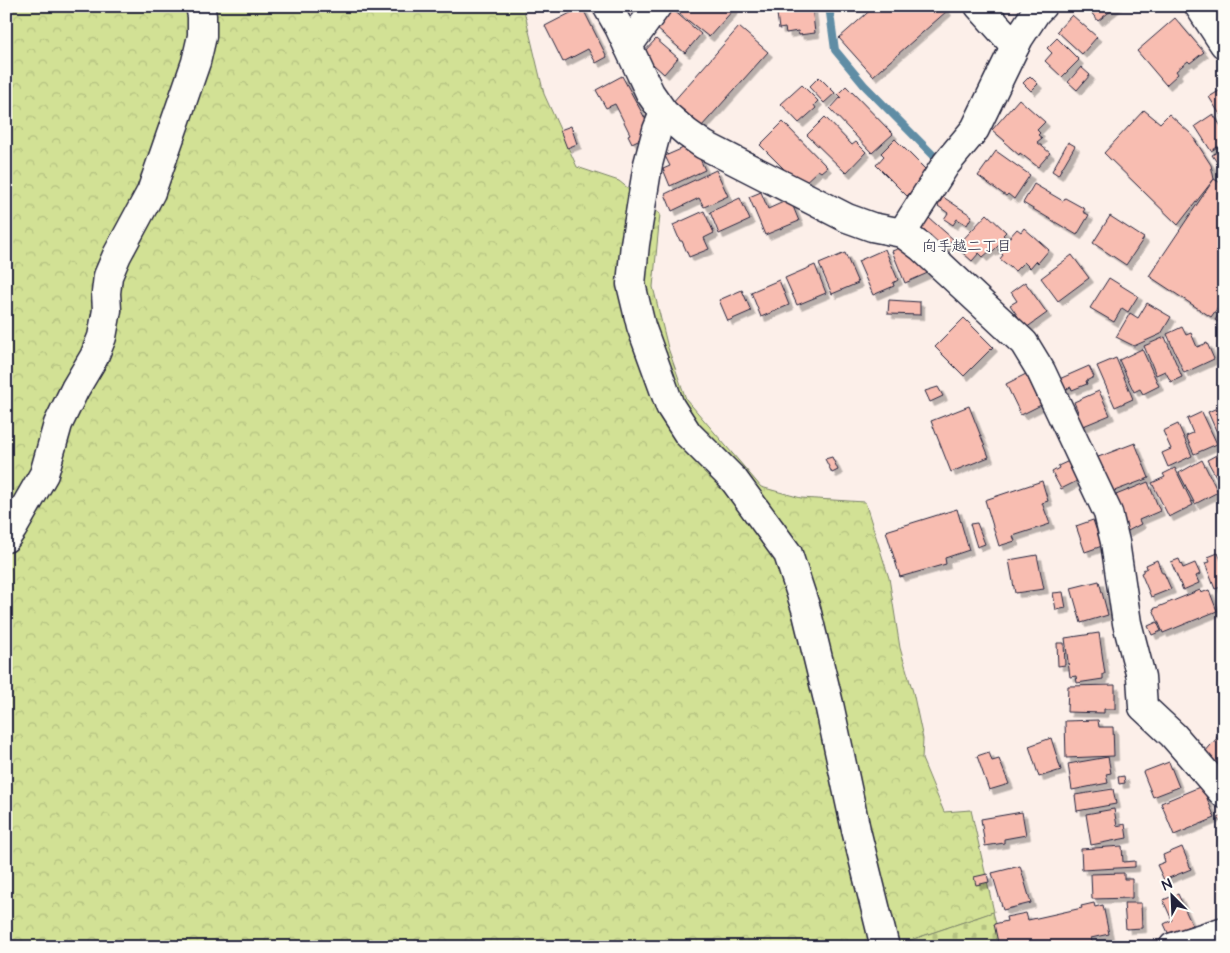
<svg xmlns="http://www.w3.org/2000/svg" width="1230" height="953" font-family="'Architects Daughter','Klee One',sans-serif">
<defs>
<pattern id="forest-crowns" width="20" height="18" patternUnits="userSpaceOnUse" patternTransform="scale(1.25)"><rect width="20" height="18" fill="#d2e195"/><path d="M2 6a3 3 0 1 1 6 0M12 15a3 3 0 1 1 6 0" fill="none" stroke="#b4c181"/></pattern>
<pattern id="cemetery-stones" width="16" height="16" patternUnits="userSpaceOnUse" patternTransform="scale(1.25)"><rect width="16" height="16" fill="#d2e195"/><path d="M2 7V4a2 2 0 0 1 4 0v3zM10 15v-3a2 2 0 0 1 4 0v3z" fill="#b4c181"/></pattern>
<filter id="shadow"><feDropShadow dx="4.5" dy="4.5" stdDeviation="0" flood-color="#0004"/></filter>
</defs>
<rect width="100%" height="100%" fill="#fcefe9"/>
<filter id="ink" filterUnits="userSpaceOnUse"><feTurbulence type="fractalNoise" baseFrequency=".02" numOctaves="2"/><feDisplacementMap in="SourceGraphic" scale="10" xChannelSelector="R" yChannelSelector="G"/><feConvolveMatrix kernelMatrix="1 2 1 2 8 2 1 2 1" color-interpolation-filters="sRGB"/></filter>
<g filter="url(#ink)">
<polygon fill="url(#forest-crowns)" stroke="#7a8268" points="6,6 523,6 544,94 577,167 619,181 660,214 653,287 668,348 686,399 761,487 801,498 865,502 889,578 900,648 913,692 923,739 922,759 944,812 971,810 994,912 908,941 910,947 6,947"/>
<polygon fill="url(#cemetery-stones)" stroke="#7a8268" points="993,912 1002,947 910,947 908,941"/>
<g fill="none" stroke-linecap="round" stroke-linejoin="round">
<polyline stroke="#618da5" stroke-width="8" points="829,6 835,50 864,85 937,159"/>
</g>
<g fill="#f8bdb1" stroke="#22223b" filter="url(#shadow)">
<polygon points="677,6 731,6 734,9 709,37 675,10 678,7"/>
<polygon points="776,6 812,6 815,33 799,35 798,31 786,33 785,28 779,29"/>
<polygon points="875,6 943,6 947,11 873,76 839,38"/>
<polygon points="1086,6 1117,6 1098,21"/>
<polygon points="1222,6 1224,6 1224,26 1214,12"/>
<polygon points="582,7 607,57 596,63 588,49 563,62 545,26"/>
<polygon points="672,9 701,34 685,53 656,28"/>
<polygon points="1072,15 1097,37 1082,54 1057,31"/>
<polygon points="1175,18 1204,52 1190,63 1188,61 1176,71 1178,74 1166,85 1137,51"/>
<polygon points="739,27 768,52 701,127 672,103"/>
<polygon points="1057,38 1079,60 1062,77 1045,61 1052,53 1047,48"/>
<polygon points="656,39 678,58 664,74 642,54"/>
<polygon points="1081,67 1090,75 1077,90 1068,82"/>
<polygon points="622,76 647,122 644,123 647,129 640,139 632,143 628,135 630,134 615,104 606,108 596,90"/>
<polygon points="1030,76 1038,84 1031,91 1023,83"/>
<polygon points="819,77 835,93 824,103 809,87"/>
<polygon points="802,85 818,101 814,105 816,108 799,123 781,104"/>
<polygon points="846,86 893,134 872,153 830,109 841,97 838,94"/>
<polygon points="1224,88 1224,121 1209,97"/>
<polygon points="1019,99 1045,122 1037,130 1040,133 1038,135 1042,138 1037,142 1050,153 1038,167 1020,153 1019,155 1004,142 1005,141 992,130"/>
<polygon points="1144,110 1160,123 1169,114 1191,134 1211,165 1214,179 1178,225 1104,153"/>
<polygon points="1213,114 1224,131 1224,143 1211,151 1195,126"/>
<polygon points="825,117 852,145 856,142 866,152 846,173 807,135"/>
<polygon points="783,122 827,167 821,172 818,170 801,186 760,145"/>
<polygon points="571,126 577,144 567,148 560,130"/>
<polygon points="895,139 929,173 907,196 876,165 884,156 881,153"/>
<polygon points="1068,142 1075,146 1058,175 1052,171"/>
<polygon points="688,146 696,150 705,170 670,186 663,169 670,166 665,156"/>
<polygon points="1224,148 1224,173 1212,155"/>
<polygon points="996,151 1030,175 1014,199 1008,194 1006,196 978,176"/>
<polygon points="716,170 728,196 704,207 699,198 672,211 665,194"/>
<polygon points="1214,179 1224,185 1224,254 1221,258 1224,260 1224,275 1222,277 1224,278 1224,299 1211,317 1149,276"/>
<polygon points="1034,184 1063,201 1065,198 1085,209 1083,212 1089,215 1077,235 1023,203"/>
<polygon points="761,192 768,209 790,199 799,221 765,235 749,197"/>
<polygon points="943,197 972,216 967,225 957,219 953,225 944,219 948,213 938,206"/>
<polygon points="740,198 750,220 719,234 710,212"/>
<polygon points="704,211 714,233 704,238 709,249 689,257 682,241 680,241 673,225"/>
<polygon points="987,214 1006,232 1003,235 1006,238 992,252 991,250 983,257 979,253 972,261 956,247"/>
<polygon points="1110,216 1144,238 1126,265 1093,243"/>
<polygon points="929,218 953,239 943,250 920,228"/>
<polygon points="1024,228 1049,250 1038,263 1036,261 1030,268 1024,262 1015,271 1000,259 1003,255 998,250 1017,229 1021,232"/>
<polygon points="908,245 930,272 905,283 892,251"/>
<polygon points="885,249 898,280 893,283 894,286 873,295 858,261"/>
<polygon points="845,253 858,283 832,294 819,264"/>
<polygon points="1072,255 1089,278 1058,301 1041,278"/>
<polygon points="815,265 826,293 797,305 785,278"/>
<polygon points="1109,278 1138,296 1128,312 1122,308 1114,322 1090,308"/>
<polygon points="779,280 789,305 761,317 751,292"/>
<polygon points="1025,282 1047,313 1026,328 1010,305 1017,301 1011,292"/>
<polygon points="742,290 751,311 728,321 719,300"/>
<polygon points="889,300 920,302 920,315 888,314"/>
<polygon points="1147,303 1171,317 1161,334 1134,346 1116,337 1130,313 1138,318"/>
<polygon points="1224,307 1224,326 1215,320"/>
<polygon points="964,318 993,347 964,376 935,347"/>
<polygon points="1182,327 1186,335 1191,333 1197,347 1207,343 1214,359 1184,373 1167,334"/>
<polygon points="1165,337 1182,377 1171,382 1165,371 1156,375 1144,346"/>
<polygon points="1142,349 1159,386 1143,394 1140,389 1134,392 1119,360"/>
<polygon points="1116,358 1133,399 1115,407 1097,366"/>
<polygon points="1089,366 1094,377 1086,381 1087,384 1072,390 1071,387 1061,391 1057,380"/>
<polygon points="1026,374 1041,405 1021,415 1006,384"/>
<polygon points="938,387 943,396 930,402 925,391"/>
<polygon points="1099,391 1110,415 1081,427 1075,413 1078,412 1074,402"/>
<polygon points="1224,405 1224,440 1221,442 1208,412"/>
<polygon points="969,406 989,457 951,472 931,421"/>
<polygon points="1202,412 1217,444 1194,454 1186,436 1193,433 1187,419"/>
<polygon points="1178,424 1192,456 1168,467 1162,453 1171,449 1163,431"/>
<polygon points="1135,443 1149,478 1109,493 1093,459"/>
<polygon points="1224,451 1224,491 1207,460"/>
<polygon points="832,457 838,470 832,473 825,459"/>
<polygon points="1202,460 1218,492 1195,504 1179,473"/>
<polygon points="1069,461 1079,480 1061,489 1052,472 1059,468 1058,466"/>
<polygon points="1175,468 1193,505 1169,517 1152,483 1165,477 1163,474"/>
<polygon points="1042,481 1048,501 1042,503 1050,524 1013,536 1015,541 999,546 985,500"/>
<polygon points="1148,482 1160,511 1139,520 1141,524 1126,532 1111,497"/>
<polygon points="957,509 969,550 945,558 946,564 900,577 886,531"/>
<polygon points="1093,520 1102,546 1085,552 1076,526"/>
<polygon points="977,523 985,544 977,547 970,524"/>
<polygon points="1218,553 1224,567 1224,586 1215,589 1205,563 1210,562 1208,557"/>
<polygon points="1037,555 1044,589 1015,593 1009,560"/>
<polygon points="1179,559 1183,568 1195,563 1200,574 1196,576 1199,583 1183,590 1171,562"/>
<polygon points="1157,560 1162,573 1164,573 1171,589 1151,597 1141,573 1143,572 1143,570 1147,568 1146,565"/>
<polygon points="1099,581 1108,615 1081,623 1071,588"/>
<polygon points="1200,590 1201,593 1209,590 1217,611 1163,633 1153,609"/>
<polygon points="1063,592 1066,608 1056,610 1053,593"/>
<polygon points="1157,622 1161,631 1152,635 1148,626"/>
<polygon points="1099,633 1105,674 1103,674 1103,679 1077,683 1076,676 1070,677 1065,638"/>
<polygon points="1057,643 1064,643 1065,665 1058,666"/>
<polygon points="1115,685 1115,709 1104,709 1104,713 1067,712 1068,686"/>
<polygon points="1098,720 1099,727 1113,727 1114,756 1066,758 1065,721"/>
<polygon points="1224,727 1224,769 1204,753 1217,738 1216,737"/>
<polygon points="1051,738 1061,770 1039,777 1029,746"/>
<polygon points="989,752 992,761 999,759 1009,784 989,790 977,756"/>
<polygon points="1108,757 1111,773 1106,774 1108,783 1072,790 1068,764"/>
<polygon points="1169,762 1179,787 1153,797 1143,772"/>
<polygon points="1124,776 1125,783 1119,784 1118,777"/>
<polygon points="1202,786 1215,818 1174,835 1161,803"/>
<polygon points="1113,789 1116,804 1077,811 1075,795"/>
<polygon points="1114,809 1117,826 1125,824 1127,838 1091,845 1086,814"/>
<polygon points="1022,812 1026,835 1004,839 1004,843 985,846 981,819"/>
<polygon points="1224,815 1224,820 1220,822 1218,818"/>
<polygon points="1122,846 1123,862 1135,861 1135,867 1082,870 1081,849"/>
<polygon points="1182,847 1191,869 1164,880 1157,865 1165,862 1163,855"/>
<polygon points="1020,866 1031,903 1003,910 992,873"/>
<polygon points="1124,873 1124,879 1132,879 1132,898 1092,899 1091,874"/>
<polygon points="987,874 989,882 976,885 974,877"/>
<polygon points="1178,894 1192,925 1169,935 1164,924 1172,920 1163,900"/>
<polygon points="1094,903 1095,907 1103,905 1109,934 1091,938 1093,947 1067,947 1067,946 1062,947 999,947 994,924 1007,921 1006,917 1026,913 1028,920 1082,908 1081,906"/>
<polygon points="1124,903 1141,903 1142,928 1126,929"/>
</g>
<g fill="none" stroke-linecap="round" stroke-linejoin="round">
<g stroke="#22223b" stroke-width="31">
<g id="street">
<polyline points="607,6 619,27 650,93 664,113 687,133 704,145 847,218 872,227 902,233 921,247 1024,343 1041,371 1108,513 1115,542 1127,623 1141,677 1143,707 1173,735 1224,794"/>
<polyline points="979,6 1015,46"/>
<polyline points="628,46 657,6"/>
<polyline points="664,113 657,130 648,164 635,244 631,284 641,326 670,406 688,434 734,480 788,554 806,609 829,704 856,830 885,947"/>
<polyline points="902,233 946,164 975,129 1019,38 1036,12 1042,6"/>
<polyline points="6,538 13,528 44,474 58,424 75,389 94,357 102,337 107,310 106,293 108,276 117,255 151,192 196,62 202,36 202,16 200,6"/>
<polyline points="1173,947 1224,931"/>
</g>
</g>
<g stroke="#22223b" stroke-width="31">
<polyline id="secondary" points="1199,6 1224,44"/>
</g>
<use href="#street" stroke="#fdfcf7" stroke-width="28"/>
<use href="#secondary" stroke="#fdfcf7" stroke-width="28"/>
</g>
</g>
<g text-anchor="middle" dominant-baseline="central" stroke-width="4" stroke-linejoin="round" paint-order="stroke">
<g font-size="15" fill="#22223b" stroke="#fdfcf7">
<text x="967" y="246">向手越二丁目</text>
</g>
</g>
<rect width="1230" height="953" fill="none" stroke="#fdfcf7" stroke-width="25"/>
<rect x="12" y="12" width="1205" height="928" fill="none" stroke="#22223b" stroke-width="2" filter="url(#ink)"/>
<g transform="translate(1172 896) rotate(336)" stroke="#fdfcf7" stroke-width="4" paint-order="stroke">
<path d="M0-4L9 19L0 12L-9 19Z" fill="#22223b"/>
<text y="-8" font-size="14" font-weight="bold" text-anchor="middle" fill="#22223b">N</text>
</g>
</svg>
